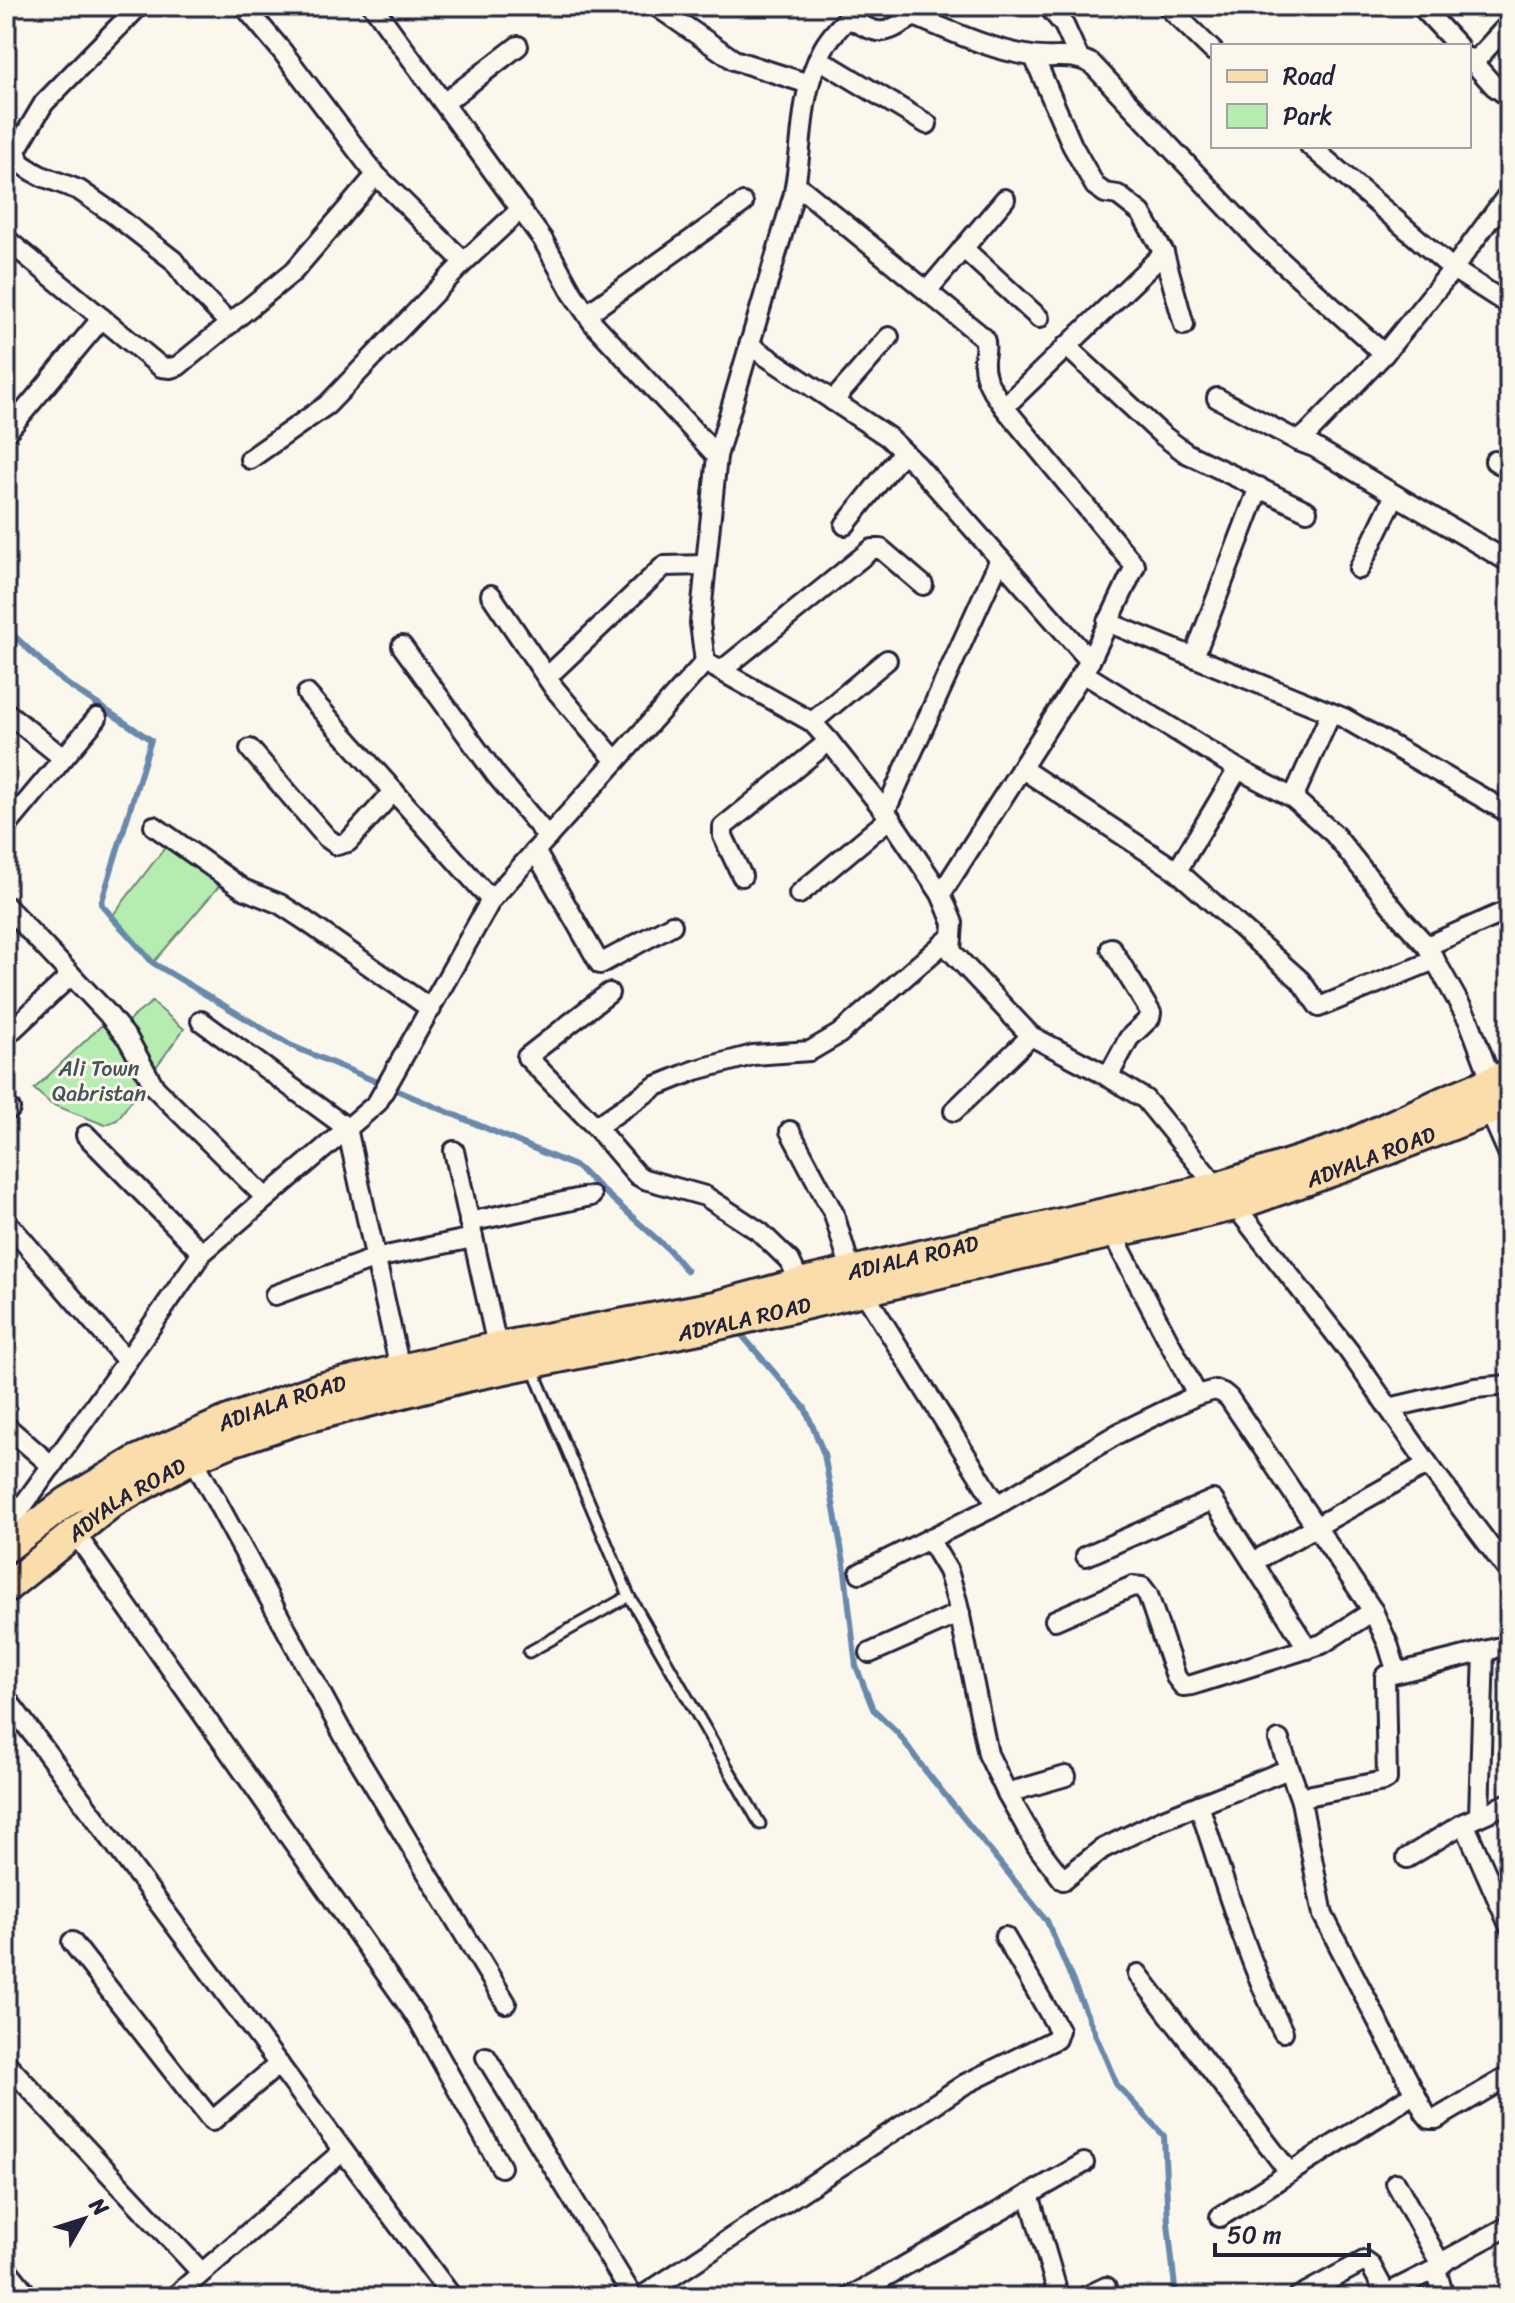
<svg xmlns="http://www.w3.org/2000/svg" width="1515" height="2303" font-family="Sriracha,sans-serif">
<rect width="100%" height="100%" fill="#fbf7ec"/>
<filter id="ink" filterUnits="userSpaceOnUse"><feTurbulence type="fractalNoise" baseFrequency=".0125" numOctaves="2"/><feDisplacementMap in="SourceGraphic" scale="16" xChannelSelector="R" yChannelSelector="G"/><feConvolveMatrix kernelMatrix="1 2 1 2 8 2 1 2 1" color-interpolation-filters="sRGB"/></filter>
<g filter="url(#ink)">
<g fill="#b5edb0" stroke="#6c8876" stroke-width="2">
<polygon points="167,845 221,884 153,963 110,919"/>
<polygon points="152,1002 184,1029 117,1120 105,1125 51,1104 34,1089 101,1026 124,1024"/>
</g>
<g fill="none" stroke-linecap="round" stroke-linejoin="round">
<g stroke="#6889ab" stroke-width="6">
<polyline points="6,628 61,680 151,740 101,904 153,963 290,1045 577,1167 669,1250 687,1271"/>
<polyline points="740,1333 805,1408 824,1454 844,1563 856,1666 873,1709 898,1733 924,1769 1047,1921 1117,2085 1164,2136 1168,2223 1176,2297"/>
</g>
<g stroke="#22223b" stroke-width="15">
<g id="lane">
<polyline points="532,1367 629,1596 760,1824"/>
<polyline points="529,1652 629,1596"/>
</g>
</g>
<g stroke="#22223b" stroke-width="24">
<g id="street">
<polyline points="139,6 44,103 16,150 20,163 39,175 79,190 111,212 173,260 191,284 230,324"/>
<polyline points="244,6 282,51 376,175 464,262"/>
<polyline points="373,6 543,240 573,294 593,323 717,456"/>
<polyline points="656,6 734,60 809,84"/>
<polyline points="1048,6 1064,25 1078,56"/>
<polyline points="1167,6 1213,51"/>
<polyline points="1421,6 1458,46"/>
<path d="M848,18C882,36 881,36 914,16C953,32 991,50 1032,56C1056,60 1070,52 1092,64L1260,242L1384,354"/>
<polyline points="1034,57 1072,145 1095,186 1105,193 1118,195 1141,213 1164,253 1184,325"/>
<polyline points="1469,58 1494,86 1509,97"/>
<polyline points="819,59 927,124"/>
<polyline points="1473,63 1509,24"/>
<polyline points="444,103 518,46"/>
<polyline points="1310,146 1453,269 1384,354 1308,433 1298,441 1314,447 1509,562"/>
<path d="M796,184L984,338C988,348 983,355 984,365C984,381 995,394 1004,407"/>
<polyline points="1509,193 1453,269 1509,305"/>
<polyline points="6,239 161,367 170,368 178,366 294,271 376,175"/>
<polyline points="963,248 1039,318"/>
<polyline points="927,291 1005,199"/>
<polyline points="587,314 743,203"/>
<polyline points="749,345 888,437 917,465 1090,661"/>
<polyline points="1066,346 1161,434 1186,453 1307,511"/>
<polyline points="1217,398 1298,441"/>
<polyline points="833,401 889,337"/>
<polyline points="6,433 102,318"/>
<polyline points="250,459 327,405 464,262 521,209"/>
<polyline points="1495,461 1509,469"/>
<polyline points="845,525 903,452"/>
<polyline points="1359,569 1395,495"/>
<polyline points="491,595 554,688 616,761"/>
<polyline points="1107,622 1344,718 1509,813"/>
<polyline points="402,646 496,775 548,837"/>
<polyline points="1194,657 1259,487"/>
<path d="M705,662L700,623L717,456L793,197C804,148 798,94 823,49C832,33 847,19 860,6"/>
<polyline points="721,671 872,549 881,549 923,585"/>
<polyline points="1083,673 1238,769"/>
<polyline points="547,677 664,566 706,565"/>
<polyline points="307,694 491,900"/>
<polyline points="6,712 63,758"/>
<polyline points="1331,713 1293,798 1334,834 1402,919 1427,946 1469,1021 1492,1082"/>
<polyline points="812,722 887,660"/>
<polyline points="250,749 327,838 337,845 348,842 394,791"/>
<polyline points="1021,768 1177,871 1300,980 1319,1007 1435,960"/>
<polyline points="885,812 1000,559"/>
<polyline points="154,826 243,889 280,904 303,919 431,1009"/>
<polyline points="6,827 97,718"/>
<polyline points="535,851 600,964 672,925"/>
<polyline points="1177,871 1238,769 1293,798"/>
<polyline points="742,876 723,836 723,827 829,741"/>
<polyline points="799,894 890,818"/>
<polyline points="941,894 1090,661 1135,566 1004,407 1164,253"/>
<polyline points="6,906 107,1013 128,1039 155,1088 266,1198"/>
<polyline points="1427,946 1509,910"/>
<polyline points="609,993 527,1057 596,1127 637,1175 644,1179 705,1196 760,1232 790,1261 800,1283"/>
<polyline points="201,1021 347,1128 402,1378"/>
<polyline points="6,1036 71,975"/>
<polyline points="1108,1077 1129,1038 1150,1018 1151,1013 1111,948"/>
<polyline points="6,1106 10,1109"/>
<polyline points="954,1111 1031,1036"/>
<polyline points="1490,1112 1509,1155"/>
<polyline points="596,1127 656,1086 696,1070 753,1055 810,1051 839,1034 952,936"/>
<polyline points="790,1131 834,1214 851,1271"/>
<polyline points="86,1135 202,1253"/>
<polyline points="454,1151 499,1355"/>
<polyline points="6,1221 127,1361 6,1529"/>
<polyline points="469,1222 591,1196"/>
<polyline points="1112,1233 1197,1395"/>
<polyline points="864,1292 997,1505"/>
<polyline points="275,1295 376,1258 473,1238"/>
<polyline points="127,1361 202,1253 377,1103 491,900 705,662 812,722 829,741 890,818 941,894 953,923 951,951 1031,1036 1100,1072 1145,1099 1217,1187 1235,1206 1348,1350 1428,1464 1509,1572"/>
<polyline points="1389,1408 1475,1388 1509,1385"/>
<polyline points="6,1426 52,1466"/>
<polyline points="193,1458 343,1734 506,2003"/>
<polyline points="75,1533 418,2019 501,2167"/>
<polyline points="929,1539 948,1571 957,1601 988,1754 1007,1793 1037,1846 1063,1880 1102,1849 1161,1820 1289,1769"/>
<polyline points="1086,1556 1213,1500 1308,1649"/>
<polyline points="1253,1562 1428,1464"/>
<polyline points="860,1573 992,1508 1119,1433 1197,1395 1215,1390 1223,1393 1229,1398 1373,1611 1388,1644 1397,1673"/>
<polyline points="1055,1620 1133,1586 1142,1587 1148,1595 1176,1677 1183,1686 1192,1685 1322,1644 1373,1611"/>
<polyline points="1509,1645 1385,1676 1387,1779 1384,1781 1312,1795 1301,1801 1323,1915 1425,2113 1430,2119 1436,2119 1509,2076"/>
<polyline points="870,1653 960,1613"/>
<polyline points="6,1698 452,2297"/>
<polyline points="1279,1740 1301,1801"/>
<polyline points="1007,1793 1066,1776"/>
<path d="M1199,1805C1224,1881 1247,1960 1283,2032"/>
<polyline points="1479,1816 1484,1651"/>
<polyline points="1464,1823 1509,1925"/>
<polyline points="1407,1858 1464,1823 1509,1803"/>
<polyline points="72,1942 212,2121 279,2064"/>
<polyline points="1138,1974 1289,2172"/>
<polyline points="486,2057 633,2297"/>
<polyline points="6,2063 201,2272"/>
<polyline points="1396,2183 1441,2265"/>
<polyline points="1029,2194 1059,2297"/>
<polyline points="1220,2217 1415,2093"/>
<polyline points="6,2268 29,2297"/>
<polyline points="174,2297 343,2151"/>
<polyline points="641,2297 965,2084 1056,2039 1059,2030 1005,1937"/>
<polyline points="850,2297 1084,2163"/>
<polyline points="1085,2297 1106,2287"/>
<polyline points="1298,2297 1364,2261 1371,2266 1386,2294 1436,2269"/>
<polyline points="1444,2297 1436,2269 1448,2259 1509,2226"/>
</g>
</g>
<g stroke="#22223b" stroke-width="34">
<g id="primary">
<path id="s1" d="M6,1548L68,1501L137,1460L226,1421L319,1388L487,1349L715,1306L800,1283L1217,1187L1348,1145L1444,1101L1509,1074"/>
<path id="s2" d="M6,1588L113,1502L193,1458L231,1442L294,1421L466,1377L714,1326L1112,1233L1235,1206L1353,1164L1509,1103"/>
</g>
</g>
<use href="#lane" stroke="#fbf7ec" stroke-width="9"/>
<use href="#street" stroke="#fbf7ec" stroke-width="18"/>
<use href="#primary" stroke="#faddab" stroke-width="28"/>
</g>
</g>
<g text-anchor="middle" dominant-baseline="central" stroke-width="6" stroke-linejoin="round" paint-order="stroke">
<g font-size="22" fill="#475558" stroke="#fbf7ec">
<text x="99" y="1068">Ali Town<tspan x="99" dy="25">Qabristan</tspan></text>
</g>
<g font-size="22" fill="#22223b" stroke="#fbf7ec">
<text stroke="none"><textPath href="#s2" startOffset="1446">ADYALA ROAD</textPath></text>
<text stroke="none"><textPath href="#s1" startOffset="962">ADIALA ROAD</textPath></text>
<text stroke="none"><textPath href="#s2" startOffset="798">ADYALA ROAD</textPath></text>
<text stroke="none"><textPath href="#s1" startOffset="314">ADIALA ROAD</textPath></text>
<text stroke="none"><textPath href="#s2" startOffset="150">ADYALA ROAD</textPath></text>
</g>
</g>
<rect width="1515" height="2303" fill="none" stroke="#fbf7ec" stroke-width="32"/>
<rect x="16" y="16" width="1483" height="2271" fill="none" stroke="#22223b" stroke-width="3" filter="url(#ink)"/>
<rect x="1211" y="44" width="260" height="104" fill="#fbf7ec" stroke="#a4a2a5" stroke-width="2"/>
<rect x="1227" y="70" width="40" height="12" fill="#faddab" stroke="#a4a2a5" stroke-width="2"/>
<text x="1283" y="84" font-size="24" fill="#22223b">Road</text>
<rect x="1227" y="104" width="40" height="24" fill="#b5edb0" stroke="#a4a2a5" stroke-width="2"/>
<text x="1283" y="124" font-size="24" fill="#22223b">Park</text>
<g transform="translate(84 2219) rotate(51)" stroke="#fbf7ec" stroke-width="6" paint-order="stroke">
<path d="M0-6L14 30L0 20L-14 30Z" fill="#22223b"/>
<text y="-12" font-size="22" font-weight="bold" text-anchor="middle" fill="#22223b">N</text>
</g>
<path d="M1215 2243v12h154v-12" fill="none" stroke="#22223b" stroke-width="4"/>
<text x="1227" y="2243" font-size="24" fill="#22223b" stroke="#fbf7ec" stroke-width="6" paint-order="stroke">50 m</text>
</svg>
